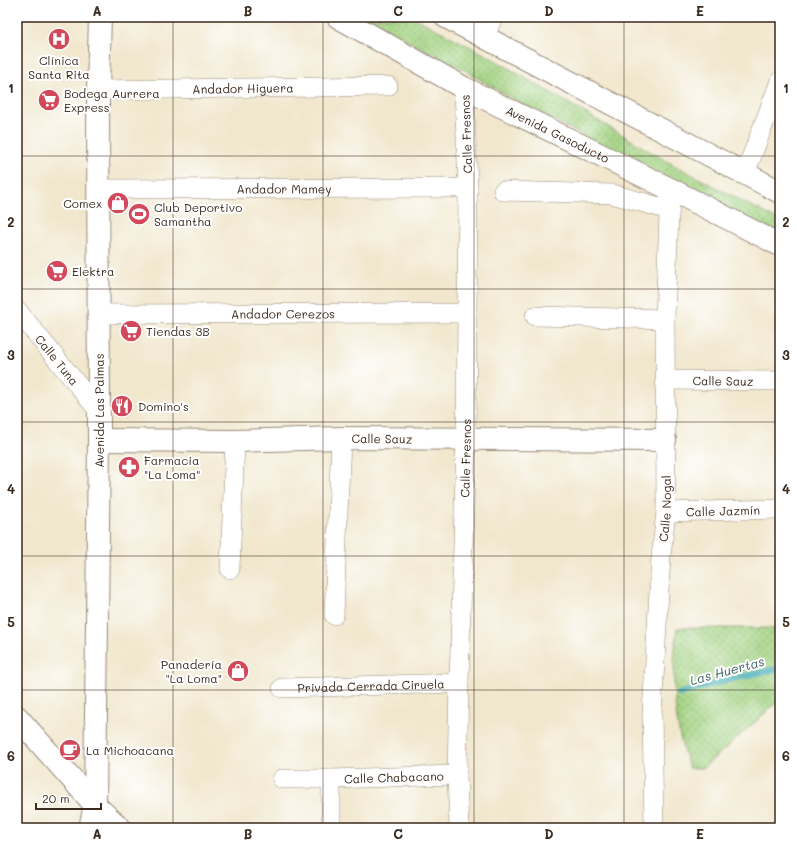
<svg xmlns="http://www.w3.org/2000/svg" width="797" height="845" font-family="Mali,sans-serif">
<defs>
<pattern id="grass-dots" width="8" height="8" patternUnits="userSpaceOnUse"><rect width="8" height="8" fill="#a1d180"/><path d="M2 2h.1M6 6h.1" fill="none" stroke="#84aa68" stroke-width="1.8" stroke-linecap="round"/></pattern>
</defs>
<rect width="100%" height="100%" fill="#fff"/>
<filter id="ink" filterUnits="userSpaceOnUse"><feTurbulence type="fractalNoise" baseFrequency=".025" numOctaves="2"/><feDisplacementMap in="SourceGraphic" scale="8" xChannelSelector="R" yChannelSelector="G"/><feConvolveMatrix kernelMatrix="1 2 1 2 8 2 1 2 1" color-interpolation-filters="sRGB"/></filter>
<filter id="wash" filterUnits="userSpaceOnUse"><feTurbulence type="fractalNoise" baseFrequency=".012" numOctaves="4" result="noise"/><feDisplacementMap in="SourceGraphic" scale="16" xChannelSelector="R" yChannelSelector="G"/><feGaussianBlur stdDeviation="0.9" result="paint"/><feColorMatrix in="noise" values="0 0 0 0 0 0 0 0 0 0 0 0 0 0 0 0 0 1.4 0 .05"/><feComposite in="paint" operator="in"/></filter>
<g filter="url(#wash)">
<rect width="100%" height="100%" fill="#f1e7cd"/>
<g fill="url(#grass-dots)" stroke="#6e7e4f">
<polygon points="367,17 413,17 490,57 670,163 780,221 780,236 521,104 461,68 400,37"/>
<path d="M677,628H780V700L703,768H689C673,723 671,676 677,628Z"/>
</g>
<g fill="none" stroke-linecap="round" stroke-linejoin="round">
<polyline stroke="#3aabb3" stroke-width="6" points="679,694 723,681 780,668"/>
</g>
</g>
<g filter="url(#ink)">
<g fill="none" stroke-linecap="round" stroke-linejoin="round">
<g stroke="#968876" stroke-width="20">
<g id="street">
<polyline points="485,37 493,17"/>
<path id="s1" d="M98,90L388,86"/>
<polyline points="745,174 780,81"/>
<path id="s2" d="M99,189L468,188"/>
<polyline points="503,191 612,194 670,210"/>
<path id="s3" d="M17,310L98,410"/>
<path id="s4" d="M99,314L467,313"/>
<polyline points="535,316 665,319"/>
<path id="s5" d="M666,380L780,381"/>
<path id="s6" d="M666,512L780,509"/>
<polyline points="230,569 235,441"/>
<polyline points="334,615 341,438"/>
<path id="s7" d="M282,688L459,683"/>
<path id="s8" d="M282,779H331L457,775"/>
<polyline points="331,828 331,779"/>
<path id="s9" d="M459,828L457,775L459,683L466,439L468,188L464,88"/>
<path id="s10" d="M654,828L652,713L661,556L666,512L665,319L670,189"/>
</g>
</g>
<g stroke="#968876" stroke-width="24">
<g id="secondary">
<path id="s11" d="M338,17L464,88L670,189L780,245"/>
<polyline points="446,17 780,192"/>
<path id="s12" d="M99,440L235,441L341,438L665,440"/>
<polyline points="17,717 95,805 120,828"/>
<path id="s13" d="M90,828L95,805L99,440L98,90L100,17"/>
</g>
</g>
<use href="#street" stroke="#fff" stroke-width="19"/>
<use href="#secondary" stroke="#fff" stroke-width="22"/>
</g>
</g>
<path fill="none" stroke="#3b2a1e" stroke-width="1" stroke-opacity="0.55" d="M173,17V828M323,17V828M474,17V828M624,17V828M17,156H780M17,289H780M17,422H780M17,556H780M17,690H780"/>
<defs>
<g id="hospital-disc" transform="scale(1.15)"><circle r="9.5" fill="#d1495b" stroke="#fff"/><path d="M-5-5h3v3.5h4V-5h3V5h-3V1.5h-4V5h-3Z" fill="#fff"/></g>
<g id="supermarket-disc" transform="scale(1.15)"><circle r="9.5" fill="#d1495b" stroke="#fff"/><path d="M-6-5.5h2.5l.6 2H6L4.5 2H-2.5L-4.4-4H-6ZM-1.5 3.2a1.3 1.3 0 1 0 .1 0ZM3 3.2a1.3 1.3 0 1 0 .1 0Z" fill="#fff"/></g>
<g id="shop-disc" transform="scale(1.15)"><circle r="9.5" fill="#d1495b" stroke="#fff"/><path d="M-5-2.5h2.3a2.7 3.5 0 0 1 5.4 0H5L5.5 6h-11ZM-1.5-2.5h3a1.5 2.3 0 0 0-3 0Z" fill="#fff"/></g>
<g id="stadium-disc" transform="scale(1.15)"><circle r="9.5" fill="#d1495b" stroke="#fff"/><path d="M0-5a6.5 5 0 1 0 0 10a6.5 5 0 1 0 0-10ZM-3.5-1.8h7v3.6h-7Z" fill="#fff"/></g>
<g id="restaurant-disc" transform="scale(1.15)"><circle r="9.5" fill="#d1495b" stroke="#fff"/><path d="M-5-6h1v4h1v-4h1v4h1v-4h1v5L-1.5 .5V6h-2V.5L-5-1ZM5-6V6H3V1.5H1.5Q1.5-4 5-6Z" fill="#fff"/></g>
<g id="pharmacy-disc" transform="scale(1.15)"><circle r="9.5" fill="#d1495b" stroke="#fff"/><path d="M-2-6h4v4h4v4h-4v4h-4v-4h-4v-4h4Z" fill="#fff"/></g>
<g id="cafe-disc" transform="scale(1.15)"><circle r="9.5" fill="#d1495b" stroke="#fff"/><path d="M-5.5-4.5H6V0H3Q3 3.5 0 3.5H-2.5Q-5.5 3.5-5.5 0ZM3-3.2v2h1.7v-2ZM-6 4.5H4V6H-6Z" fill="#fff"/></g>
</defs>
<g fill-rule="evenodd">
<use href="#hospital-disc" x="59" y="39"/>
<use href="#supermarket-disc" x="49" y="100"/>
<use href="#shop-disc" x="118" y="203"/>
<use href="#stadium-disc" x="139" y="214"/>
<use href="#supermarket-disc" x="57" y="271"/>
<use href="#supermarket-disc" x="131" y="331"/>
<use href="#restaurant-disc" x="122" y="406"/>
<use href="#pharmacy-disc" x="129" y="467"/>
<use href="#shop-disc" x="238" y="671"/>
<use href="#cafe-disc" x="70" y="750"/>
</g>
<g text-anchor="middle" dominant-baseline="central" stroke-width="4" stroke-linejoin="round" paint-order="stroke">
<g font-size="12" fill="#3b2a1e" stroke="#fff" text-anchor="start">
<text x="59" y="60" text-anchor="middle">Clínica<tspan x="59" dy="14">Santa Rita</tspan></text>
<text x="64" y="93">Bodega Aurrera<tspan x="64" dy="14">Express</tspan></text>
<text x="102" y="203" text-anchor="end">Comex</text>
<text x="154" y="207">Club Deportivo<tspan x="154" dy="14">Samantha</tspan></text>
<text x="72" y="271">Elektra</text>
<text x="146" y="331">Tiendas 3B</text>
<text x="138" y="406">Domino's</text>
<text x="144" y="460">Farmacia<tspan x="144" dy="14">"La Loma"</tspan></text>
<text x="222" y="664" text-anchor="end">Panadería<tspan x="222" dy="14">"La Loma"</tspan></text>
<text x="86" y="750">La Michoacana</text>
</g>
<g font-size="12" fill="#3b2a1e" stroke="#fff">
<text stroke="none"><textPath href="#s1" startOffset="145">Andador Higuera</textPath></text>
<text transform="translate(466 134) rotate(-92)">Calle Fresnos</text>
<text stroke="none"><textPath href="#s11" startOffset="249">Avenida Gasoducto</textPath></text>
<text stroke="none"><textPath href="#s2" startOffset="185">Andador Mamey</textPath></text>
<text stroke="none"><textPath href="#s4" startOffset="184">Andador Cerezos</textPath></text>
<text stroke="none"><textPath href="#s3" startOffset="64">Calle Tuna</textPath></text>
<text stroke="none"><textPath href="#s5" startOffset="57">Calle Sauz</textPath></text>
<text stroke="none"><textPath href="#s13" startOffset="418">Avenida Las Palmas</textPath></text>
<text stroke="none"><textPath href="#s12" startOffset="283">Calle Sauz</textPath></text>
<text stroke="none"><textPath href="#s9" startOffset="370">Calle Fresnos</textPath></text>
<text stroke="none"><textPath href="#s10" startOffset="320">Calle Nogal</textPath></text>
<text stroke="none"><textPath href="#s6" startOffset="57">Calle Jazmín</textPath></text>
<text stroke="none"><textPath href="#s7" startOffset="89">Privada Cerrada Ciruela</textPath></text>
<text stroke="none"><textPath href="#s8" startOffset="112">Calle Chabacano</textPath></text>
</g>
<g font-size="13" font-style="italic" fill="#3b6461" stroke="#fff">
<text transform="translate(727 670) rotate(-15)">Las Huertas</text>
</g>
</g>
<rect width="797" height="845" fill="none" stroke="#fff" stroke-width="44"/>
<path d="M36 803v6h65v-6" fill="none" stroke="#3b2a1e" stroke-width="2"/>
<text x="42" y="803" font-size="12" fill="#3b2a1e" stroke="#ffffff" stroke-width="3" paint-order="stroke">20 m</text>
<rect x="22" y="22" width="753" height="801" fill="none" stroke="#3b2a1e" stroke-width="1.5"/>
<g font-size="13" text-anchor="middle" font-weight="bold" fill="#3b2a1e">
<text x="97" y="16">A</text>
<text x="248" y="16">B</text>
<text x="398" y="16">C</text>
<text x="549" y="16">D</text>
<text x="700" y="16">E</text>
<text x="11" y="93">1</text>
<text x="786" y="93">1</text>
<text x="11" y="227">2</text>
<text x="786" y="227">2</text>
<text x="11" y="360">3</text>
<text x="786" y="360">3</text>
<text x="11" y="494">4</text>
<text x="786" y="494">4</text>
<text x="11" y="627">5</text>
<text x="786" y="627">5</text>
<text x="11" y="761">6</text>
<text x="786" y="761">6</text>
<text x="97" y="839">A</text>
<text x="248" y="839">B</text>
<text x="398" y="839">C</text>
<text x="549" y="839">D</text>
<text x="700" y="839">E</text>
</g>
</svg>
